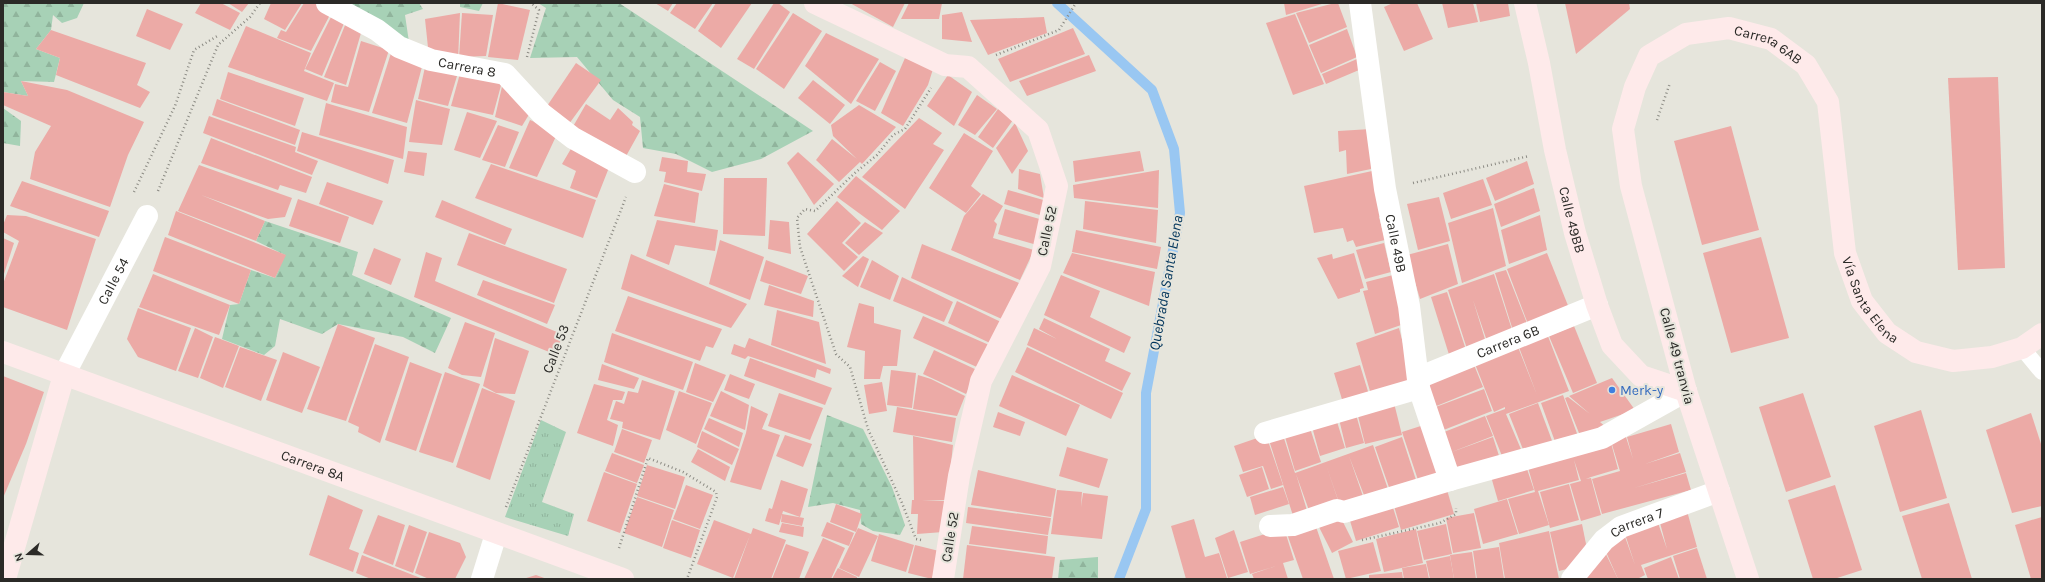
<svg xmlns="http://www.w3.org/2000/svg" width="2045" height="582" font-family="Karla,sans-serif">
<defs>
<pattern id="grass-tufts" width="24" height="20" patternUnits="userSpaceOnUse"><rect width="24" height="20" fill="#a7d1b6"/><path d="M3 7l-1-3M5 7V3M7 7l1-3M15 17l-1-3M17 17v-4M19 17l1-3" fill="none" stroke="#90b49c"/></pattern>
<pattern id="forest-firs" width="22" height="20" patternUnits="userSpaceOnUse"><rect width="22" height="20" fill="#a7d1b6"/><path d="M5 1l3.5 6h-7zM16 11l3.5 6h-7z" fill="#90b49c"/></pattern>
</defs>
<rect width="100%" height="100%" fill="#e6e5dc"/>
<polygon fill="url(#grass-tufts)" points="541,420 566,432 542,502 574,514 568,536 505,517"/>
<g fill="url(#forest-firs)">
<polygon points="3,3 84,3 77,18 62,23 53,15 51,30 36,49 60,58 54,82 21,81 28,96 3,92"/>
<polygon points="339,3 419,3 423,9 405,15 410,49"/>
<polygon points="460,3 483,3 479,11 460,7"/>
<polygon points="538,3 619,3 813,131 761,159 712,172 676,154 643,148 640,117 613,100 577,57 530,58 546,8"/>
<polygon points="3,108 21,121 20,146 3,143"/>
<polygon points="265,221 358,252 352,275 451,318 435,353 403,337 338,324 322,334 280,319 275,346 264,355 222,339 230,305 239,304 251,270 275,278 285,255 256,241"/>
<polygon points="827,415 863,429 892,487 905,525 900,535 873,531 861,524 860,510 833,503 808,507"/>
<polygon points="1098,557 1098,579 1058,579 1060,560"/>
</g>
<g fill="none" stroke-linecap="round" stroke-linejoin="round">
<polyline stroke="#99c7f2" stroke-width="10" points="1057,3 1152,90 1174,149 1180,213 1146,393 1146,509 1119,579"/>
</g>
<g fill="#ecaaa6">
<polygon points="201,3 221,3 240,13 230,30 195,13"/>
<polygon points="228,3 249,3 242,12"/>
<polygon points="271,3 302,3 285,30 264,19"/>
<polygon points="304,3 317,3 332,11 311,51 277,38 281,30 286,32"/>
<polygon points="498,3 530,10 518,60 488,57"/>
<polygon points="655,3 673,3 668,11"/>
<polygon points="677,3 713,3 695,29 670,13"/>
<polygon points="716,3 752,3 721,48 698,31"/>
<polygon points="774,3 778,3 790,12 754,69 737,59"/>
<polygon points="850,3 905,3 893,27"/>
<polygon points="909,3 942,3 939,19 901,19"/>
<polygon points="1284,3 1325,3 1286,15"/>
<polygon points="1335,3 1338,3 1347,27 1309,43 1296,13"/>
<polygon points="1393,3 1417,3 1433,39 1404,51 1384,7"/>
<polygon points="1442,3 1473,3 1478,22 1448,28"/>
<polygon points="1476,3 1508,3 1510,16 1480,22"/>
<polygon points="1565,3 1629,3 1630,9 1576,54"/>
<polygon points="147,9 183,24 170,50 136,36"/>
<polygon points="334,11 347,16 322,76 305,69"/>
<polygon points="962,12 972,42 942,39 942,15"/>
<polygon points="460,13 458,61 429,57 425,19"/>
<polygon points="462,13 493,15 486,56 459,57"/>
<polygon points="793,13 822,31 784,89 756,69"/>
<polygon points="1295,14 1324,84 1293,95 1266,23"/>
<polygon points="1044,17 1047,33 988,55 970,20"/>
<polygon points="348,18 363,26 346,85 324,77"/>
<polygon points="246,26 311,53 304,71 334,83 327,101 228,67"/>
<polygon points="1073,28 1085,54 1010,82 998,59"/>
<polygon points="1347,29 1357,57 1321,73 1309,45"/>
<polygon points="51,30 146,63 137,85 150,92 140,108 56,75 60,58 36,49"/>
<polygon points="826,33 879,59 851,104 805,66"/>
<polygon points="361,41 389,50 369,112 331,102 335,84 348,87"/>
<polygon points="392,50 423,63 407,123 372,113"/>
<polygon points="1089,55 1096,71 1027,96 1019,81"/>
<polygon points="905,58 933,69 928,85 903,126 881,113"/>
<polygon points="1357,59 1359,70 1326,84 1322,74"/>
<polygon points="880,62 896,71 875,111 856,101"/>
<polygon points="576,63 601,80 566,128 543,112"/>
<polygon points="425,67 457,76 448,106 418,99"/>
<polygon points="461,70 503,78 493,115 451,106"/>
<polygon points="228,72 304,98 295,126 220,99"/>
<polygon points="948,75 972,92 954,126 927,106"/>
<polygon points="1998,77 2005,268 1958,270 1948,78"/>
<polygon points="504,78 533,108 522,126 495,117"/>
<polygon points="813,80 845,105 830,124 798,98"/>
<polygon points="21,81 67,90 144,122 128,155 110,207 30,179 35,152 51,126 3,105 3,92 28,96"/>
<polygon points="977,95 997,109 975,135 958,125"/>
<polygon points="217,99 300,130 295,145 212,115"/>
<polygon points="416,100 450,109 442,145 409,142"/>
<polygon points="326,103 407,127 403,159 319,135"/>
<polygon points="586,104 610,120 618,108 633,122 632,125 640,131 625,158 571,130"/>
<polygon points="859,105 896,127 862,164 860,162 839,182 816,160 832,139 857,159 833,136 831,125"/>
<polygon points="998,109 1013,120 993,148 978,137"/>
<polygon points="467,112 497,121 480,158 454,150"/>
<polygon points="209,116 296,147 295,152 318,161 312,175 203,133"/>
<polygon points="919,118 942,133 933,144 944,150 905,209 862,177"/>
<polygon points="530,120 558,132 537,177 509,168"/>
<polygon points="1015,123 1028,151 1012,174 996,148"/>
<polygon points="498,125 519,132 505,167 482,160"/>
<polygon points="1731,126 1759,230 1702,245 1674,141"/>
<polygon points="1371,129 1371,169 1347,174 1346,150 1339,152 1338,131"/>
<polygon points="302,132 394,160 388,184 297,151"/>
<polygon points="964,133 993,151 971,186 981,194 966,213 929,188"/>
<polygon points="211,138 312,177 306,193 280,185 278,190 201,163"/>
<polygon points="572,147 610,165 597,198 570,188 576,171 562,164"/>
<polygon points="408,151 427,153 424,176 404,172"/>
<polygon points="1140,151 1144,171 1075,182 1073,161"/>
<polygon points="798,152 834,184 814,205 787,163"/>
<polygon points="662,157 688,161 687,172 706,174 702,191 664,182 666,172 659,171"/>
<polygon points="1527,161 1534,184 1495,201 1486,178"/>
<polygon points="491,164 596,200 583,238 475,198"/>
<polygon points="199,165 292,198 285,217 268,219 201,195 265,221 256,241 178,211"/>
<polygon points="1019,169 1040,174 1044,198 1018,189"/>
<polygon points="1159,170 1158,208 1074,198 1073,185"/>
<polygon points="1372,171 1383,216 1379,217 1385,240 1356,247 1353,240 1347,242 1343,228 1314,233 1304,186"/>
<polygon points="856,176 900,211 882,230 837,197"/>
<polygon points="724,178 767,178 765,236 723,234"/>
<polygon points="1483,179 1492,205 1451,219 1443,193"/>
<polygon points="22,181 109,211 99,237 10,206"/>
<polygon points="327,182 383,201 373,225 319,204"/>
<polygon points="664,184 699,193 695,223 654,216"/>
<polygon points="1534,188 1540,211 1501,227 1494,204"/>
<polygon points="1008,190 1047,201 1043,216 1004,204"/>
<polygon points="983,194 1003,206 994,221 997,224 993,238 1034,250 1020,280 951,250 964,216"/>
<polygon points="1439,197 1450,241 1418,250 1407,204"/>
<polygon points="298,199 349,217 340,243 289,226"/>
<polygon points="442,200 512,229 505,245 435,217"/>
<polygon points="837,201 861,223 842,243 858,257 844,271 807,234"/>
<polygon points="1085,201 1158,210 1156,243 1083,229"/>
<polygon points="1493,208 1506,266 1462,283 1448,223"/>
<polygon points="1005,209 1043,220 1037,245 998,234"/>
<polygon points="176,211 286,255 275,278 168,235"/>
<polygon points="7,215 26,216 96,239 67,330 3,307 3,284 19,241 3,232 3,225"/>
<polygon points="1540,215 1547,250 1509,264 1501,230"/>
<polygon points="657,220 718,230 715,251 675,245 669,265 646,256"/>
<polygon points="770,220 789,222 791,254 768,249"/>
<polygon points="865,222 883,233 859,255 845,243"/>
<polygon points="1076,230 1161,247 1157,269 1072,252"/>
<polygon points="469,233 567,269 554,303 457,265"/>
<polygon points="165,237 251,270 239,304 153,271"/>
<polygon points="1761,237 1789,338 1731,353 1703,253"/>
<polygon points="3,238 14,243 3,277"/>
<polygon points="720,240 764,257 750,300 709,284"/>
<polygon points="1384,243 1391,272 1365,279 1356,250"/>
<polygon points="922,244 1019,283 1004,320 911,278"/>
<polygon points="1448,244 1458,284 1420,299 1407,255"/>
<polygon points="374,248 401,259 391,285 364,274"/>
<polygon points="426,252 442,258 435,281 564,335 554,354 414,297"/>
<polygon points="1072,253 1155,272 1149,306 1063,273"/>
<polygon points="1354,253 1364,288 1360,289 1360,292 1338,299 1317,258 1332,254 1333,259"/>
<polygon points="1547,253 1569,308 1528,324 1507,269"/>
<polygon points="631,254 747,304 731,328 621,289"/>
<polygon points="863,256 869,259 858,287 842,276"/>
<polygon points="766,260 808,276 801,294 760,281"/>
<polygon points="872,260 899,276 890,300 860,287"/>
<polygon points="1506,270 1530,331 1515,337 1495,273"/>
<polygon points="153,274 230,305 219,335 139,307"/>
<polygon points="1494,274 1514,336 1488,344 1473,300 1488,349 1469,355 1448,290"/>
<polygon points="1061,275 1100,291 1090,317 1131,337 1124,353 1044,315"/>
<polygon points="1393,275 1404,324 1375,334 1363,291 1368,290 1366,282"/>
<polygon points="902,277 953,302 944,322 893,301"/>
<polygon points="483,280 555,305 547,324 477,295"/>
<polygon points="769,285 814,301 813,317 764,305"/>
<polygon points="1447,292 1468,356 1451,361 1431,297"/>
<polygon points="628,296 722,329 713,348 706,346 700,361 615,331"/>
<polygon points="957,301 1001,322 992,344 948,323"/>
<polygon points="859,303 874,307 874,323 901,330 897,366 883,366 880,379 864,379 865,351 847,347"/>
<polygon points="138,308 191,328 176,371 138,357 127,339"/>
<polygon points="777,310 819,322 826,364 771,345"/>
<polygon points="923,316 989,345 979,368 913,338"/>
<polygon points="1044,318 1110,349 1105,361 1131,373 1122,391 1027,345 1034,328 1057,339 1039,329"/>
<polygon points="465,322 495,333 481,377 462,375 448,368"/>
<polygon points="338,324 375,338 346,421 307,409"/>
<polygon points="1574,326 1597,383 1573,393 1549,336"/>
<polygon points="195,328 213,337 198,378 178,371"/>
<polygon points="1399,328 1414,386 1372,398 1356,343"/>
<polygon points="1546,331 1569,391 1506,414 1523,454 1504,461 1486,416 1505,409 1505,407 1494,412 1473,359 1516,342 1537,395 1517,342"/>
<polygon points="612,333 693,362 683,390 604,362"/>
<polygon points="215,337 239,346 223,388 200,378"/>
<polygon points="495,338 529,351 515,394 496,393 483,386"/>
<polygon points="749,338 831,369 830,374 817,369 815,378 748,356 745,359 731,354 734,344 745,348"/>
<polygon points="375,344 409,357 380,443 358,432 359,427 348,422"/>
<polygon points="240,347 277,360 261,401 225,387"/>
<polygon points="1027,347 1123,393 1111,419 1015,372"/>
<polygon points="934,350 977,370 966,394 923,374"/>
<polygon points="283,352 320,367 302,413 266,400"/>
<polygon points="750,358 832,388 825,405 744,376"/>
<polygon points="1472,360 1483,387 1434,407 1424,380"/>
<polygon points="410,362 442,374 416,451 385,440"/>
<polygon points="695,363 726,375 713,402 686,392"/>
<polygon points="602,364 639,378 634,389 598,380"/>
<polygon points="1360,365 1370,398 1344,406 1334,373"/>
<polygon points="891,370 916,373 912,408 887,405"/>
<polygon points="445,372 480,384 453,463 419,452"/>
<polygon points="730,374 755,384 749,399 724,390"/>
<polygon points="918,375 931,379 965,396 957,416 913,409"/>
<polygon points="1012,375 1080,405 1066,436 999,406"/>
<polygon points="3,376 44,392 26,444 3,498"/>
<polygon points="1612,378 1635,410 1600,422 1608,429 1581,438 1565,398 1568,397 1590,414 1569,396"/>
<polygon points="642,380 675,391 660,440 622,428 623,422 610,419 616,401 624,404 628,391 638,393"/>
<polygon points="882,382 887,411 869,414 864,385"/>
<polygon points="594,384 625,392 622,400 613,400 607,420 618,425 613,446 577,433"/>
<polygon points="482,388 515,401 490,480 456,467"/>
<polygon points="1484,389 1492,411 1441,431 1433,408"/>
<polygon points="679,391 712,403 696,444 666,430"/>
<polygon points="721,391 749,405 745,430 710,416"/>
<polygon points="779,393 823,408 810,440 768,426"/>
<polygon points="1803,393 1831,477 1786,492 1759,407"/>
<polygon points="1563,395 1579,439 1557,447 1541,403"/>
<polygon points="1393,399 1402,435 1365,444 1356,408"/>
<polygon points="1538,403 1554,446 1526,457 1509,414"/>
<polygon points="751,406 768,414 762,429 780,435 761,490 730,482 746,433"/>
<polygon points="897,407 956,418 952,442 893,432"/>
<polygon points="1921,410 1947,498 1900,512 1874,426"/>
<polygon points="1355,411 1364,443 1346,448 1338,415"/>
<polygon points="998,412 1025,422 1020,436 993,427"/>
<polygon points="2031,413 2042,447 2042,506 2012,513 1986,430"/>
<polygon points="1335,415 1345,448 1320,456 1311,423"/>
<polygon points="1485,416 1493,436 1449,453 1493,437 1501,462 1455,475 1439,434"/>
<polygon points="709,418 743,433 739,447 704,429"/>
<polygon points="1308,422 1321,462 1295,471 1283,430"/>
<polygon points="1427,424 1445,475 1419,483 1402,432"/>
<polygon points="1671,424 1679,452 1645,464 1680,453 1686,472 1634,488 1686,473 1691,490 1602,514 1592,479 1620,471 1610,438 1625,434 1633,459 1627,437"/>
<polygon points="622,429 652,440 644,463 614,452"/>
<polygon points="702,431 739,449 732,465 697,447"/>
<polygon points="1282,432 1295,473 1373,445 1390,495 1367,503 1349,456 1365,502 1342,511 1326,465 1340,506 1311,516 1296,474 1309,517 1295,522 1268,437"/>
<polygon points="785,435 812,444 803,467 776,456"/>
<polygon points="1266,435 1283,485 1271,489 1263,466 1243,472 1234,446"/>
<polygon points="913,436 953,445 947,500 922,500 946,501 943,532 917,534 918,514 911,514 912,500 914,500"/>
<polygon points="1402,437 1417,483 1391,493 1375,447"/>
<polygon points="1611,443 1618,469 1591,477 1590,475 1591,477 1586,479 1591,478 1601,515 1581,521 1570,484 1581,481 1574,460 1579,480 1538,491 1549,525 1519,534 1508,499 1535,492 1527,464"/>
<polygon points="1067,447 1108,459 1099,488 1059,476"/>
<polygon points="698,449 730,467 725,481 691,462"/>
<polygon points="612,453 644,465 637,483 605,471"/>
<polygon points="1525,463 1534,490 1498,501 1490,473"/>
<polygon points="647,465 685,477 675,509 637,496"/>
<polygon points="1262,467 1269,489 1247,497 1239,475"/>
<polygon points="978,470 1056,489 1051,517 971,505"/>
<polygon points="604,472 637,484 620,533 587,521"/>
<polygon points="781,480 808,489 800,517 783,511 779,525 765,521 769,508 772,509"/>
<polygon points="1445,483 1454,514 1401,530 1392,499"/>
<polygon points="1569,484 1579,520 1550,528 1540,492"/>
<polygon points="686,485 713,495 700,529 673,519"/>
<polygon points="1835,485 1862,570 1834,579 1813,579 1788,500"/>
<polygon points="1283,487 1289,504 1255,515 1250,497"/>
<polygon points="1057,490 1082,492 1081,507 1083,493 1108,496 1102,539 1051,534"/>
<polygon points="328,495 363,510 349,549 359,553 353,572 309,555"/>
<polygon points="637,497 674,510 662,547 624,533"/>
<polygon points="1507,499 1518,534 1483,544 1474,509"/>
<polygon points="1391,501 1399,527 1356,541 1348,514"/>
<polygon points="1949,503 1972,579 1922,579 1902,516"/>
<polygon points="836,504 862,514 856,532 830,522"/>
<polygon points="968,507 1051,518 1048,535 966,523"/>
<polygon points="1337,510 1353,542 1332,553 1316,521"/>
<polygon points="1687,511 1697,547 1641,565 1645,575 1637,579 1618,579 1602,543 1624,534 1635,565 1624,531 1657,520 1667,549 1659,519"/>
<polygon points="1474,513 1481,548 1453,553 1446,518"/>
<polygon points="782,514 804,518 802,526 781,522"/>
<polygon points="378,515 405,525 393,565 363,553"/>
<polygon points="2042,517 2042,579 2031,579 2015,525"/>
<polygon points="1194,519 1205,557 1219,553 1227,578 1186,579 1171,526"/>
<polygon points="672,520 700,530 691,558 663,548"/>
<polygon points="714,520 751,534 753,528 786,540 771,579 734,579 750,535 733,578 697,564"/>
<polygon points="1314,521 1334,579 1303,579 1286,531"/>
<polygon points="827,522 854,533 849,546 821,536"/>
<polygon points="782,523 804,527 803,537 779,532"/>
<polygon points="1446,524 1452,554 1424,560 1417,531"/>
<polygon points="1582,524 1586,544 1579,566 1559,571 1550,532"/>
<polygon points="409,525 427,532 413,573 395,566"/>
<polygon points="972,526 1048,536 1046,554 969,544"/>
<polygon points="858,528 878,536 859,577 839,568"/>
<polygon points="1284,528 1294,560 1283,563 1288,579 1254,579 1252,574 1276,566 1250,574 1240,542"/>
<polygon points="1416,529 1423,563 1384,572 1376,539"/>
<polygon points="1234,530 1248,572 1228,578 1215,538"/>
<polygon points="1549,531 1559,579 1505,579 1499,543"/>
<polygon points="429,532 460,543 466,557 455,579 429,579 415,573"/>
<polygon points="879,534 914,545 906,572 871,561"/>
<polygon points="823,538 845,548 831,579 804,579"/>
<polygon points="1373,542 1381,571 1346,579 1338,551"/>
<polygon points="786,544 809,552 799,579 772,579"/>
<polygon points="915,545 939,551 932,579 908,573"/>
<polygon points="967,545 1055,557 1052,579 963,579"/>
<polygon points="1499,547 1504,579 1477,579 1473,551"/>
<polygon points="1603,548 1618,579 1589,579 1579,572"/>
<polygon points="1697,548 1707,579 1680,579 1673,556"/>
<polygon points="1472,552 1476,579 1454,579 1450,555"/>
<polygon points="362,555 423,579 371,579 356,573"/>
<polygon points="1450,556 1454,579 1430,579 1426,561"/>
<polygon points="1671,557 1679,579 1648,579 1646,574 1648,574 1646,574 1644,568"/>
<polygon points="1426,564 1429,579 1404,579 1402,568"/>
<polygon points="838,568 857,577 857,579 832,579"/>
<polygon points="1402,572 1403,579 1369,579 1369,575"/>
<polygon points="536,575 547,579 523,579"/>
</g>
<g fill="none" stroke-linecap="round" stroke-linejoin="round">
<g stroke="#8c8b84" stroke-width="2.5" stroke-dasharray="1 3" stroke-linecap="butt">
<polyline points="996,55 1059,30 1076,3"/>
<polyline points="527,57 539,10 531,3"/>
<polyline points="1657,120 1670,83"/>
<polyline points="1413,183 1529,156"/>
<polyline points="158,191 218,45 250,17 260,3"/>
<polyline points="134,192 175,106 194,50 219,35"/>
<polyline points="506,507 626,197"/>
<polyline points="921,540 916,539 902,503 868,429 850,367 836,354 800,247 797,218 805,209 815,211 856,172 877,155 893,135 905,129 931,88"/>
<polyline points="1362,540 1440,523 1456,514 1456,508"/>
<polyline points="619,548 648,458 683,472 716,492 717,497 687,579"/>
</g>
<polyline stroke="#fff" stroke-width="16" points="2022,348 2042,372"/>
<g stroke="#fff" stroke-width="22">
<path id="s1" d="M327,3L377,30L399,47L431,60L505,74L542,114L573,138L635,172"/>
<path id="s2" d="M1360,3L1385,189L1409,306L1419,388L1450,480"/>
<path id="s3" d="M64,375L147,216"/>
<path id="s4" d="M1418,378L1597,305"/>
<polyline points="1265,433 1419,388"/>
<polyline points="1270,526 1293,525 1337,510 1344,512 1450,480 1602,438 1686,391"/>
<polyline points="482,579 496,534"/>
<path id="s5" d="M1572,579L1604,540L1621,527L1719,491"/>
</g>
<g stroke="#feeaea" stroke-width="22">
<polyline points="815,3 945,65 968,67 1038,130 1057,186 1040,266 981,381 959,476 943,579"/>
<path id="s6" d="M1525,3L1539,63L1555,150L1575,233L1597,305L1612,345L1641,376L1686,391"/>
<path id="s7" d="M3,352L623,579"/>
<polyline points="5,579 64,375"/>
<path id="s8" d="M1748,579L1686,391L1631,186L1623,129L1635,87L1649,56L1686,34L1729,28L1771,39L1806,65L1828,102L1845,253L1862,301L1887,333L1916,352L1953,361L1992,357L2022,348L2042,334"/>
</g>
</g>
<circle fill="#3f7fe0" stroke="#e6e5dc" stroke-width="1.5" cx="1612" cy="390" r="4"/>
<g text-anchor="middle" dominant-baseline="central" stroke-width="4" stroke-linejoin="round" paint-order="stroke">
<g font-size="14" fill="#2b2a27" stroke="#e6e5dc">
<text stroke="none"><textPath href="#s8" startOffset="675">Carrera 6AB</textPath></text>
<text stroke="none"><textPath href="#s1" startOffset="156">Carrera 8</textPath></text>
<text stroke="none"><textPath href="#s6" startOffset="222">Calle 49BB</textPath></text>
<text transform="translate(1047 231) rotate(-78)">Calle 52</text>
<text stroke="none"><textPath href="#s2" startOffset="243">Calle 49B</textPath></text>
<text stroke="none"><textPath href="#s3" startOffset="106">Calle 54</textPath></text>
<text stroke="none"><textPath href="#s8" startOffset="968">Vía Santa Elena</textPath></text>
<text stroke="none"><textPath href="#s4" startOffset="97">Carrera 6B</textPath></text>
<text transform="translate(556 349) rotate(-69)">Calle 53</text>
<text transform="translate(1677 356) rotate(75)">Calle 49 tranvia</text>
<text stroke="none"><textPath href="#s7" startOffset="330">Carrera 8A</textPath></text>
<text stroke="none"><textPath href="#s5" startOffset="88">Carrera 7</textPath></text>
<text transform="translate(950 537) rotate(-81)">Calle 52</text>
</g>
<g font-size="14" fill="#366cbe" stroke="#e6e5dc" text-anchor="start">
<text x="1620" y="390">Merk-y</text>
</g>
<g font-size="15" font-style="italic" fill="#00345b" stroke="#e6e5dc">
<text transform="translate(1166 283) rotate(-80)">Quebrada Santa Elena</text>
</g>
</g>
<rect width="2045" height="582" fill="none" stroke="#2b2a27" stroke-width="8"/>
<g transform="translate(28 554) rotate(250)" stroke="#e6e5dc" stroke-width="3" paint-order="stroke">
<path d="M0-3L7 15L0 10L-7 15Z" fill="#2b2a27"/>
<text y="-6" font-size="11" font-weight="bold" text-anchor="middle" fill="#2b2a27">N</text>
</g>
</svg>
